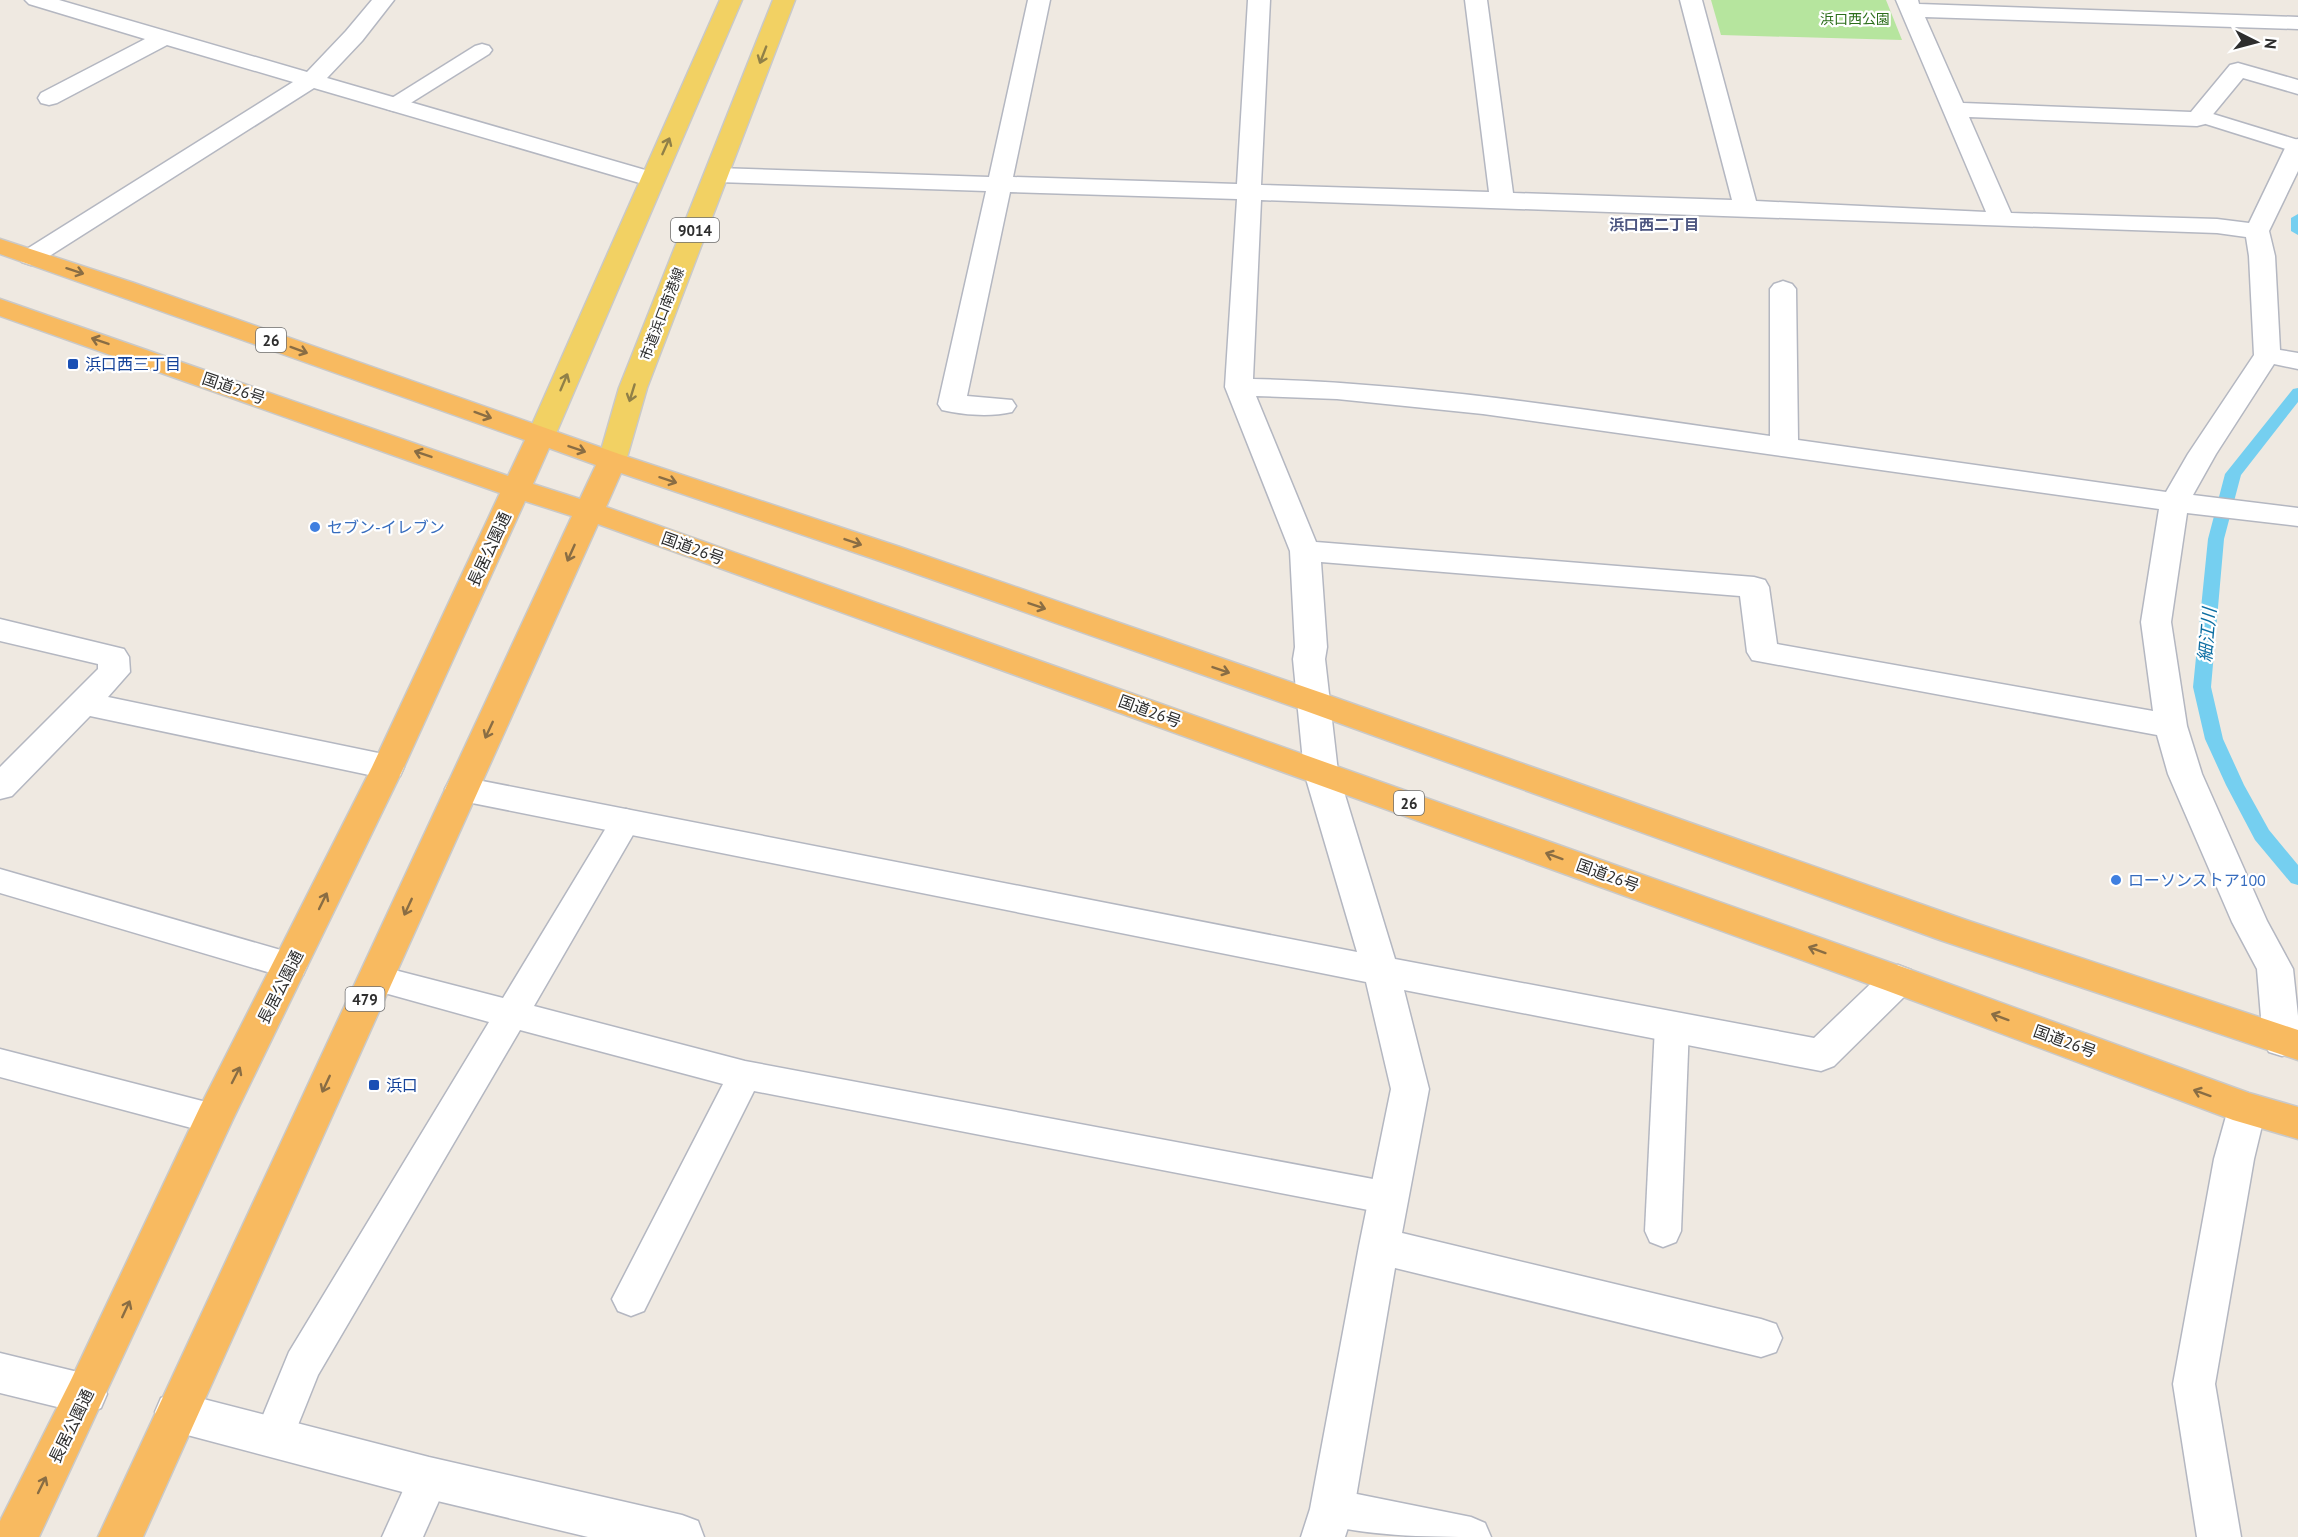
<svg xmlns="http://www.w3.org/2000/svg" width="2298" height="1537" font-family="'PT Sans','Noto Sans JP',sans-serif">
<rect width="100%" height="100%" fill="#efe9e1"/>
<polygon fill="#b6e59e" points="1711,0 1886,0 1902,40 1721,35"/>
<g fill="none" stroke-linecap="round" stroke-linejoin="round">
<g fill="#75cff0" fill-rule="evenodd">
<polygon points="2298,214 2298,235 2291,231 2291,218"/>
<polygon points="2298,388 2298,402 2241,475 2224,539 2211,687 2223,739 2244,785 2269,830 2298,865 2298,885 2291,883 2255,840 2226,785 2205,739 2193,687 2208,539 2225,474 2293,389"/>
</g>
<g stroke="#b4b7c1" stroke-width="3">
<g id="service">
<polygon points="482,44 489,46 492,50 489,54 401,109 394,111 387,109 384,105 387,101 475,46"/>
<polygon points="2200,110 2298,140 2298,153 2193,120 2190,116 2193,112"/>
<polygon points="626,809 637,813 641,821 534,1006 745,1061 1389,1182 1402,1187 1407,1198 1402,1209 1389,1214 754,1091 644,1311 631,1316 618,1311 612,1299 723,1084 520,1030 318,1375 288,1450 274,1456 260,1450 254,1437 289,1352 489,1022 363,987 359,978 363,969 375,965 503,998 615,813"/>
<polygon points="0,869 291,953 303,957 307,966 303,975 291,979 0,893"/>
<polygon points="1672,1012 1684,1016 1689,1026 1681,1231 1676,1242 1663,1247 1650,1242 1645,1231 1655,1026 1660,1016"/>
<polygon points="0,1049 214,1104 226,1108 231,1119 226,1130 214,1134 0,1077"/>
<polygon points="429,1459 443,1464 449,1478 423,1537 382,1537 415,1464"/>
<path d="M1332,1489L1471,1517L1485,1523L1491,1537C1434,1537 1372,1537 1318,1523L1312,1509L1318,1495Z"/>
</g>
</g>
<g stroke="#b4b7c1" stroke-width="3">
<g id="minor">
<polygon points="25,0 59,0 307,72 346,31 372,0 394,0 362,41 327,78 659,174 663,179 659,184 651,186 643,184 314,88 40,262 31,265 22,262 18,257 22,252 293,82 167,45 57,103 49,105 41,103 38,98 41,93 145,39 29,4"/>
<path d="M1028,0H1050L1013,177L1237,184L1248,0H1270L1261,185L1489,192L1465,0H1487L1513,193L1732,200L1680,0H1702L1756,201L1986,212L1896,0H1918L1919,4L2298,17V29L1925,17L1963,103L2191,112L2230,65L2238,63L2298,80V94L2243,78L2205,124L2197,126L1969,117L2011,213L2217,219L2249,223L2286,146L2290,141L2298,139V171L2269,231L2275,256L2280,350L2298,353V369L2274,364L2216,454L2193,495L2298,508V526L2187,513L2171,622L2187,726L2202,774L2267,921L2293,969L2298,1016V1046L2295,1052L2282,1056L2269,1052L2263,1041L2257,969L2232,922L2168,774L2157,735L1752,660L1747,652L1740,596L1321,562L1327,647L1325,659L1338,772L1395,959L1814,1038L1885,970L1898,965L1911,970L1916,980L1911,990L1834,1066L1821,1071L1404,990L1429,1089L1402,1233L1761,1319L1776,1324L1782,1338L1776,1352L1761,1357L1395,1268L1354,1509L1345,1537H1301L1310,1509L1359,1246L1391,1089L1366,982L462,801L450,798L445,789L450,780L462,777L1357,952L1304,772L1293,659L1295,647L1290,551L1225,387L1237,199L1010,192L967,396L1012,400L1016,406L1012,412C991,417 963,415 942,410L938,404L986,191L717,182L709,180L705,175L709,170L717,168L989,177ZM1261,200L2217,233L2246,237L2249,256L2254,355L2188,454L2166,492L1798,440L1796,289L1792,284L1783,281L1774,284L1770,289V436C1599,412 1426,383 1253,379ZM1256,396L1337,399L1483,414L2159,509L2141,622L2153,711L1777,644L1769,587L1765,580L1754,577L1316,542Z"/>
<polygon points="0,619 124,649 129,657 130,672 108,697 388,755 400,758 404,767 400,776 388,779 90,716 12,796 0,799 0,767 98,669 98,664 0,641"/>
<polygon points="2247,1093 2261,1098 2266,1109 2254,1159 2215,1384 2241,1537 2197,1537 2173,1384 2214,1159 2228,1109 2233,1098"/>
<polygon points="0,1353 86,1374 101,1380 107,1394 101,1408 86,1414 0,1393"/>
<polygon points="176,1392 429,1457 682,1515 698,1521 704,1537 588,1537 429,1499 176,1432 161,1426 155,1412 161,1398"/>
</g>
</g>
<g stroke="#c9c9c9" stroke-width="3">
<g id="primary">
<polygon points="720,0 742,0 555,436 551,442 541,445 531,442 527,436"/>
<polygon points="773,0 795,0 647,388 626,461 622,467 612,470 602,467 598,461 619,388"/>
</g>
</g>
<g stroke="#c9c9c9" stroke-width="3">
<path id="trunk" d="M0,239L134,283L622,455L900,547L1325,694L1966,920L2298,1030V1060L1940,940L1303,710L880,561L621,473L606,507L1911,970L2249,1093L2298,1107V1139L2233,1120L1885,990L598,524L143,1537H98L572,516L525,501L404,767L233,1119L39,1537H0V1521L71,1380L200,1107L372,767L500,493L0,316V299L508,476L525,440L0,254ZM549,448L596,465L580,499L533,484Z"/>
</g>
<use href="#service" fill="#fff" fill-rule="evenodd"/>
<use href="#minor" fill="#fff" fill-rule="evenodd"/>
<use href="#primary" fill="#f2d163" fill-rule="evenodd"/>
<use href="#trunk" fill="#f8ba60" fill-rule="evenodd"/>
</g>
<defs><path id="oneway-shaft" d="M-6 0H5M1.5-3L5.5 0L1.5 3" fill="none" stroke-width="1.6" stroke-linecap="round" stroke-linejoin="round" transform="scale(1.5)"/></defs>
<g stroke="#908048">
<use href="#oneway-shaft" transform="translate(763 55) rotate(111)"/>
<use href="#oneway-shaft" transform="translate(666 146) rotate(-66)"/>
<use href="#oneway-shaft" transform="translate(564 382) rotate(-67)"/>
<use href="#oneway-shaft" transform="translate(632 393) rotate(107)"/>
</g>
<g stroke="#896d44">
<use href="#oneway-shaft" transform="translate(75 271) rotate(18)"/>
<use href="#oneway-shaft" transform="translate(100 341) rotate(-161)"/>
<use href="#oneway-shaft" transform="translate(299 350) rotate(20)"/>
<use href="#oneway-shaft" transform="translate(483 415) rotate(20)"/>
<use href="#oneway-shaft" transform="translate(577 449) rotate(19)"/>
<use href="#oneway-shaft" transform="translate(423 454) rotate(-161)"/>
<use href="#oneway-shaft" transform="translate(668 480) rotate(18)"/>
<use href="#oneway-shaft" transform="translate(853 542) rotate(19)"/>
<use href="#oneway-shaft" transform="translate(571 553) rotate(114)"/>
<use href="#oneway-shaft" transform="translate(1037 606) rotate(19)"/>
<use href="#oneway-shaft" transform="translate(1221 670) rotate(19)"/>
<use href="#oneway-shaft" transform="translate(489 730) rotate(115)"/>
<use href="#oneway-shaft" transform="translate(1554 856) rotate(-160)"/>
<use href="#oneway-shaft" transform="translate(323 901) rotate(-64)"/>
<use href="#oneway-shaft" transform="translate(408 907) rotate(115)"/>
<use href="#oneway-shaft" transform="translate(1817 950) rotate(-160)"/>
<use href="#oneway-shaft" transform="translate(2000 1017) rotate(-160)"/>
<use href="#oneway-shaft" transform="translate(236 1075) rotate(-63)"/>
<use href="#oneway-shaft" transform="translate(326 1084) rotate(115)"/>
<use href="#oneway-shaft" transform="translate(2202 1093) rotate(-160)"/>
<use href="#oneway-shaft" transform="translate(126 1309) rotate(-65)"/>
<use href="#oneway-shaft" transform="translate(42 1485) rotate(-64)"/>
</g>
<g fill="#1a4fb4" stroke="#fff" stroke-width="2">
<rect x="67" y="358" width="12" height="12" rx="3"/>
<rect x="368" y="1079" width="12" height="12" rx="3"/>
</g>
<g fill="#3f7fe0" stroke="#fff" stroke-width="2">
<circle cx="315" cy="527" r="6"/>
<circle cx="2116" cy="880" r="6"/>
</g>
<g text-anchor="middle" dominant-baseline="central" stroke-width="4.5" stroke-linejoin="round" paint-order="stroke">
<g font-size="14" fill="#2c6e1b" stroke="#fff">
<text x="1855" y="19">浜口西公園</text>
</g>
<g font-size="14" fill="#2e2e2e" stroke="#fff">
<text transform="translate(662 314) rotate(-69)">市道浜口南港線</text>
</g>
<g font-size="15" font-weight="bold" fill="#4d5680" stroke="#fff">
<text x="1654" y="224">浜口西二丁目</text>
</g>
<g fill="#fff" stroke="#6d6d6d" stroke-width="1.5">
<rect x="671" y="218" width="48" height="24" rx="4.5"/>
<rect x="256" y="328" width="30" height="24" rx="4.5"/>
<rect x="1394" y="791" width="30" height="24" rx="4.5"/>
<rect x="345.5" y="987" width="39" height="24" rx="4.5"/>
</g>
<g font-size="15" font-weight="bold" fill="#2e2e2e">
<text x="695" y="230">9014</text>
<text x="271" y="340">26</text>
<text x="1409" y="803">26</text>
<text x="365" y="999">479</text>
</g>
<g font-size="16" fill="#164399" stroke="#fff" text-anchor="start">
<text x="85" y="364">浜口西三丁目</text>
<text x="386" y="1085">浜口</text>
</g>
<g font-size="16" fill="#2e2e2e" stroke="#fff">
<text transform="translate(234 388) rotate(19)">国道26号</text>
<text transform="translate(693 548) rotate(20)">国道26号</text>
<text transform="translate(489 549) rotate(-65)">長居公園通</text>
<text transform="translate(1150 711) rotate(20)">国道26号</text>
<text transform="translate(1608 875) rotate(20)">国道26号</text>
<text transform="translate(280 987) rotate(-63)">長居公園通</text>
<text transform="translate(2065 1041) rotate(20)">国道26号</text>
<text transform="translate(71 1426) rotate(-64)">長居公園通</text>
</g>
<g font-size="16" fill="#366cbe" stroke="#fff" text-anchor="start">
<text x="327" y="527">セブン-イレブン</text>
<text x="2128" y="880">ローソンストア100</text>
</g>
<g font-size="18" font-style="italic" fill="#0d6fa3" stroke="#fff">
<text transform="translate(2207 635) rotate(-85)">細江川</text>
</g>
</g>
<g transform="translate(2256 42) rotate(96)" stroke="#ffffff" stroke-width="4.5" paint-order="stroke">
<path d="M0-4.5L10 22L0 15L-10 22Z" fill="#2e2e2e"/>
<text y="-9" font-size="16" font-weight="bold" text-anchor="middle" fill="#2e2e2e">N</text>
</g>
</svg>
